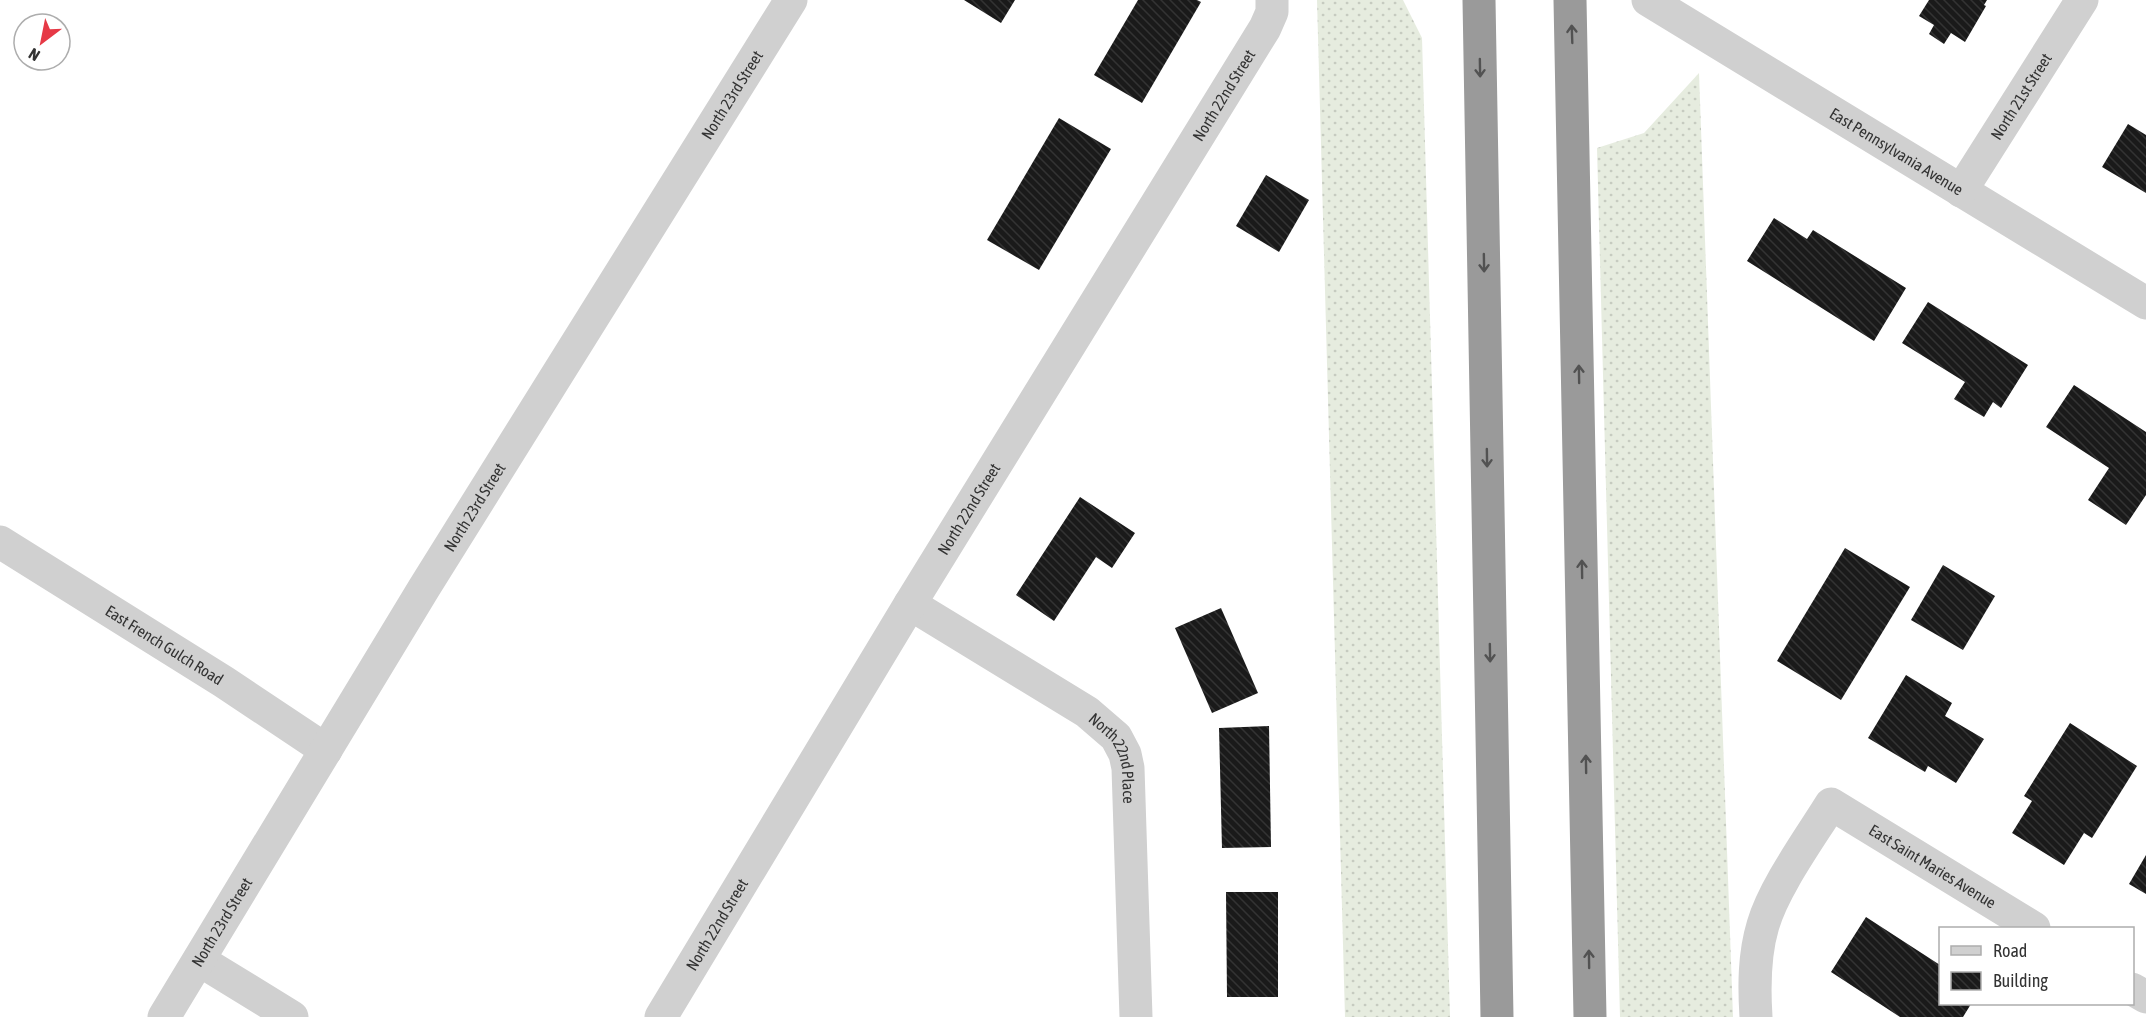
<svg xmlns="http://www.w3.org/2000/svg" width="2146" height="1017" font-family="'Asap Condensed',sans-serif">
<defs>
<pattern id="grass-dots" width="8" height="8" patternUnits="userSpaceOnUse" patternTransform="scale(1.5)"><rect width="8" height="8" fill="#e6ecdf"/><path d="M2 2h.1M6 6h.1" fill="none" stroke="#c6cbc0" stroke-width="1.8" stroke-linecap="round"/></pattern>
<pattern id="building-back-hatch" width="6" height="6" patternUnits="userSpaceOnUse" patternTransform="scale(1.5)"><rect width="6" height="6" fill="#1a1a1a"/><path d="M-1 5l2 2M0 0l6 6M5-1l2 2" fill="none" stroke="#333"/></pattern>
</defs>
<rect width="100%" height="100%" fill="#fff"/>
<g fill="url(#grass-dots)">
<polygon points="1317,0 1403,0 1422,38 1450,1017 1345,1017"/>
<polygon points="1699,73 1733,1017 1620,1017 1597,148 1644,133"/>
</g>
<g fill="url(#building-back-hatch)">
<polygon points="964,0 1015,0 1001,23"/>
<polygon points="1138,0 1197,0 1201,2 1142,103 1094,75"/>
<polygon points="1929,0 1987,0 1984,5 1986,6 1965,42 1951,33 1944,44 1929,34 1934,25 1919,16"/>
<polygon points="1059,118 1111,149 1039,270 987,240"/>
<polygon points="2128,124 2146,135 2146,193 2102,167"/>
<polygon points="1266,175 1309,200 1279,252 1236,226"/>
<polygon points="1774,218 1807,239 1813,230 1906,288 1874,341 1747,261"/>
<polygon points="1928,302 2028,365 2001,408 1993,402 1984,417 1954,399 1965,382 1902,343"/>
<polygon points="2074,385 2146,432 2146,495 2126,525 2088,500 2109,468 2046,427"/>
<polygon points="1080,497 1135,533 1112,568 1096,557 1054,621 1016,595"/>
<polygon points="1845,548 1910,587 1841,700 1777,661"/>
<polygon points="1943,565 1995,596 1963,650 1911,620"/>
<polygon points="1221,608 1258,693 1212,713 1175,628"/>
<polygon points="1906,675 1952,703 1945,716 1984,739 1956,783 1928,766 1925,772 1868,738"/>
<polygon points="2070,723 2137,766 2092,838 2084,833 2064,865 2012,833 2032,801 2024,796"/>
<polygon points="1269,726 1271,847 1222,848 1219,728"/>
<polygon points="2146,855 2146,894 2129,884"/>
<polygon points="1226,892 1278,892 1278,997 1227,997"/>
<polygon points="1866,917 1940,965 1940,1004 1971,1004 1963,1017 1900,1017 1831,972"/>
</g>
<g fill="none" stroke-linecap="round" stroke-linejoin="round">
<g stroke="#d0d0d0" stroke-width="33">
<path id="s1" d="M1648,0L2146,303"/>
<path id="s2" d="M1961,191L2082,0"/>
<path id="s3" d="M0,542L224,682L326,750"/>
<path id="s4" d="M910,604L1087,712L1116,737L1125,754L1128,768L1136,1017"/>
<polyline points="199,960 292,1017"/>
<polyline points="2132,989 2146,997"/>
<path id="s5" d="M164,1017L424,588L791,0"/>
<path id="s6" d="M661,1017L910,604L1265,28L1272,12V0"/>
<path id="s7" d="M1756,1017C1754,986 1754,955 1763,925C1774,887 1810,838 1831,804L2034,928"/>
</g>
<g stroke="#9a9a9a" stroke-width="33">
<polyline points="1479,0 1497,1017"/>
<polyline points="1570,0 1590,1017"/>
</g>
</g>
<defs><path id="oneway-shaft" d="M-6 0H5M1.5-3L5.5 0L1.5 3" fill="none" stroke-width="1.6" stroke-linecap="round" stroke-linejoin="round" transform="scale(1.5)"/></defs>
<g stroke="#525252">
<use href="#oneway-shaft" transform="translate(1572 34) rotate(-92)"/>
<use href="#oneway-shaft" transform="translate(1480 68) rotate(89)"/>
<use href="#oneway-shaft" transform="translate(1484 263) rotate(89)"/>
<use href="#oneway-shaft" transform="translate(1579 374) rotate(-91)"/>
<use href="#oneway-shaft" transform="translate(1487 458) rotate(89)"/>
<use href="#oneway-shaft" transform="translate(1582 569) rotate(-91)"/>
<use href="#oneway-shaft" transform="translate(1490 653) rotate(89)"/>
<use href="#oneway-shaft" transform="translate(1586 764) rotate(-91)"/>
<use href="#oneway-shaft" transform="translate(1589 959) rotate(-91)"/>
</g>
<g text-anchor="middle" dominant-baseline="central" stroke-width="6" stroke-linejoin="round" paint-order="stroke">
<g font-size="16" fill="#333" stroke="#fff">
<text stroke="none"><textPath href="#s5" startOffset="1083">North 23rd Street</textPath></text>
<text stroke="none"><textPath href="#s6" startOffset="1080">North 22nd Street</textPath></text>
<text stroke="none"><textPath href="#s2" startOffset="112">North 21st Street</textPath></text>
<text stroke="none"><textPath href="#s1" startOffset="291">East Pennsylvania Avenue</textPath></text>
<text stroke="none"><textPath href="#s5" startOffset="597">North 23rd Street</textPath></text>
<text stroke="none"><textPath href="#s6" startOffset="594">North 22nd Street</textPath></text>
<text stroke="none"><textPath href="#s3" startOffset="194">East French Gulch Road</textPath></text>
<text stroke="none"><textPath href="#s4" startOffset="264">North 22nd Place</textPath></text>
<text stroke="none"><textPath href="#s7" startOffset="351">East Saint Maries Avenue</textPath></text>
<text stroke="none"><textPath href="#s5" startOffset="111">North 23rd Street</textPath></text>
<text stroke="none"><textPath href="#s6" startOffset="108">North 22nd Street</textPath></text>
</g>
</g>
<rect x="1939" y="927" width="195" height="78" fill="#ffffff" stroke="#adadad" stroke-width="1.5"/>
<rect x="1951" y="946" width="30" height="9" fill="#d0d0d0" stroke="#adadad" stroke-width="1.5"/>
<text x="1993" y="957" font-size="18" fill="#333333">Road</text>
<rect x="1951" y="972" width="30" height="18" fill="url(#building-back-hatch)" stroke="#adadad" stroke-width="1.5"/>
<text x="1993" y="987" font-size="18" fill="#333333">Building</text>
<g transform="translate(42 42) rotate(212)"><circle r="28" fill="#ffffff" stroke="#adadad" stroke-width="1.5"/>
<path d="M0-4.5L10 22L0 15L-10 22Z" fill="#e63946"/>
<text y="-9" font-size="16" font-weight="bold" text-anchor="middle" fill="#333333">N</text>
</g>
</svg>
